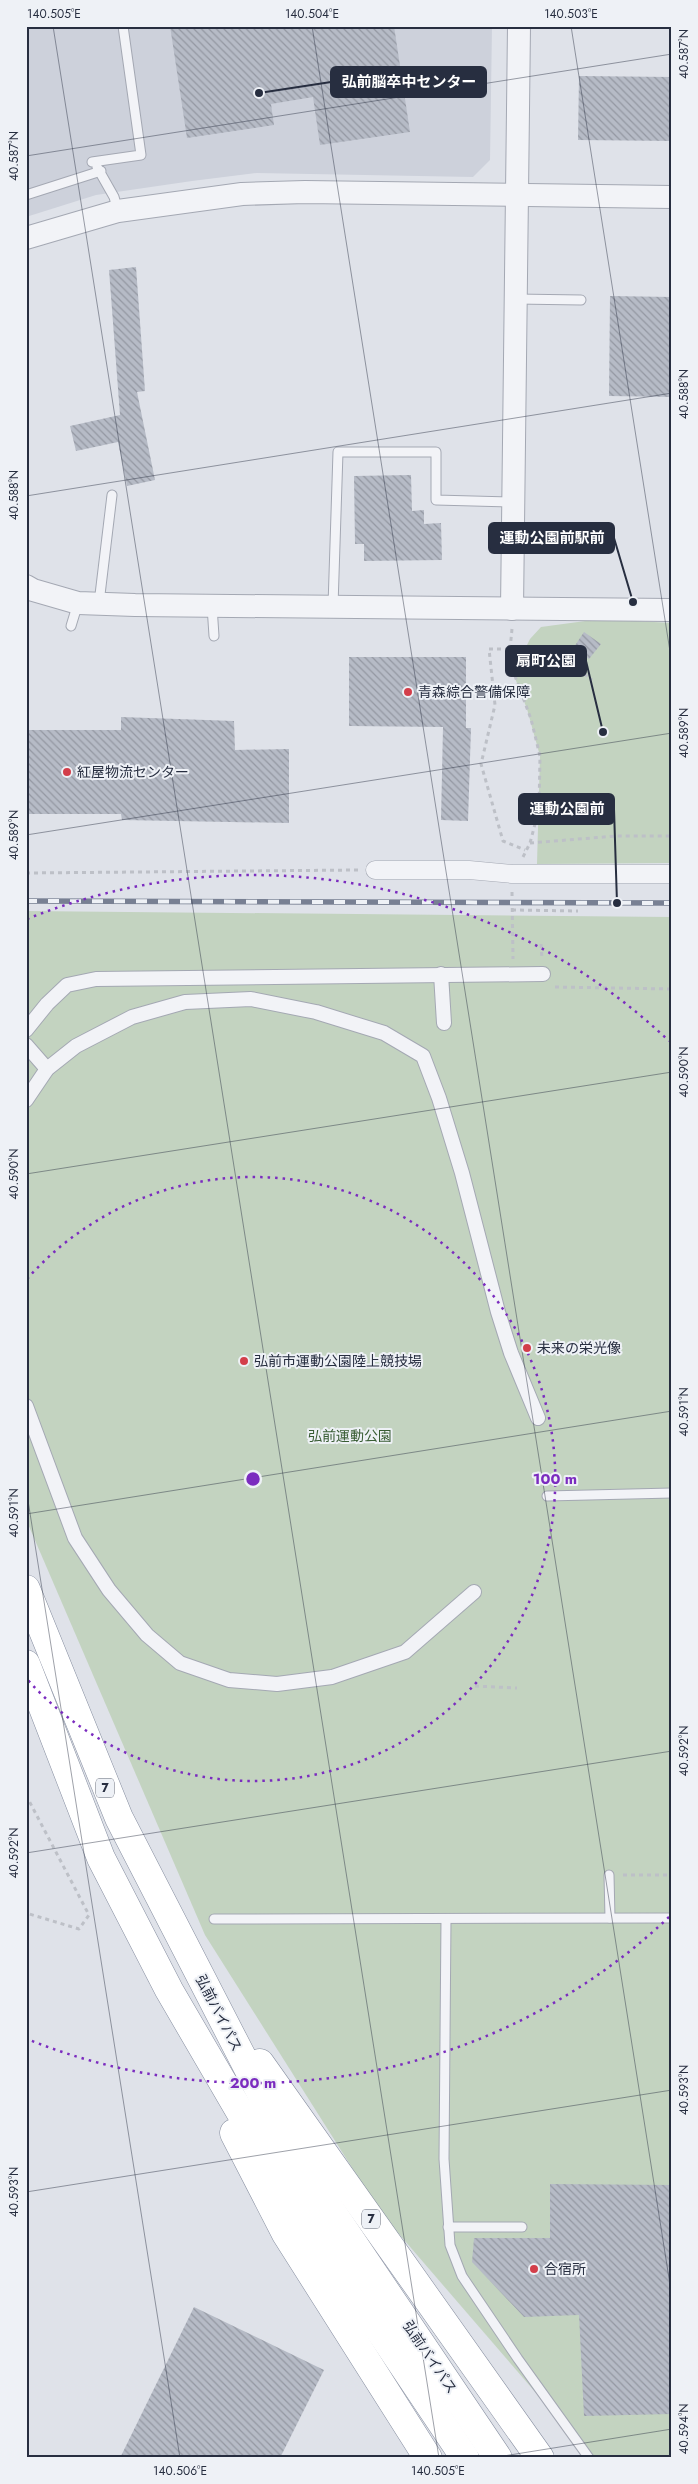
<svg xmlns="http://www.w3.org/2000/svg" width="698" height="2484" font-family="Jost,'Noto Sans JP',sans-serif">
<defs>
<pattern id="building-back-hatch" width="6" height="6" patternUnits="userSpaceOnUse" patternTransform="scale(1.25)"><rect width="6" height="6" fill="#b6bbc6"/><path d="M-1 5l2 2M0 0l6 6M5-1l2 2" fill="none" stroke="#9498a2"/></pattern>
</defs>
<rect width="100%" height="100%" fill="#dfe2e9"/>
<polygon fill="#cdd1db" points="26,26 492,26 490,160 473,177 257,173 192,181 96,195 26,217"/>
<g fill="#c3d3c0">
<polygon points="600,619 672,623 672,863 537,864 540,756 527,709 513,673 530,639 541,627"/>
<polygon points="26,911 672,917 672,2458 592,2458 380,2212 205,1935 28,1524"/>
</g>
<g fill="url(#building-back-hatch)">
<polygon points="170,26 394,26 410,132 320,145 313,97 271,104 274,125 187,138"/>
<polygon points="579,76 672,77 672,141 578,140"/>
<polygon points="136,267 145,391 137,392 155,480 127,486 118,442 76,451 70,426 120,415 109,270"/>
<polygon points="610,296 672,297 672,397 609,396"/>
<polygon points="411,475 412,511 424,510 424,524 441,523 442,560 364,561 364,544 355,544 354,476"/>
<polygon points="584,632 601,644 589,659 574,647"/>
<polygon points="349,657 466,657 466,728 471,728 468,821 441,820 443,727 349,726"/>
<polygon points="121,717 234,721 235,750 289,749 289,823 122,820 121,814 26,814 26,730 121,730"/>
<polygon points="550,2184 672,2185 672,2414 584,2416 579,2315 524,2317 472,2262 474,2238 550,2238"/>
<polygon points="194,2307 324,2370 280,2458 120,2458"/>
</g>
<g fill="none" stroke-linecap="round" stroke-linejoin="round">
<g stroke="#a4a8b3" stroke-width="11">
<g id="service">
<polyline points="92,162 141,155 123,26"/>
<polyline points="97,167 114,197 118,211"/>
<polyline points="26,195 101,171"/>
<polyline points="516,299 581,300"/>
<polyline points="99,603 112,495"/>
<polyline points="212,606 214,636"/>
<polyline points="333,606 338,452 436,452 436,500 513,502"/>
<polyline points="71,626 78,603"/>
<polyline points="547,1496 672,1493"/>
<polyline points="609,1875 610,1918"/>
<polyline points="214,1919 672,1918"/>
<polyline points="446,1919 444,2159 450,2245 462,2276 518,2359 589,2458"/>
<polyline points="448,2227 522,2227"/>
</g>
</g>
<g stroke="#a4a8b3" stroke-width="16">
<g id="pedestrian">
<polyline points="441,974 444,1023"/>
<polyline points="26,1030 47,1004 67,985 96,979 543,974"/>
<polyline points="26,1045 47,1069"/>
<polyline points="26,1100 47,1069 76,1046 132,1017 185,1002 251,999 316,1012 384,1033 423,1056 439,1098 462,1173 498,1312 511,1353 538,1418"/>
<polyline points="26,1406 75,1538 109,1590 147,1635 180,1663 229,1680 277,1684 332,1677 405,1652 474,1592"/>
</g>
</g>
<g stroke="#a4a8b3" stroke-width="19">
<polyline id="minor" points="375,870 469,870 512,874 672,874"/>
</g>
<g stroke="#a4a8b3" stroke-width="24">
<g id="tertiary">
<polyline points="26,238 118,211 242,194 305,192 672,197"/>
<polyline points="26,586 33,590 78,603 135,605 672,610"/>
<polyline points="512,609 519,26"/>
</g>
</g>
<g stroke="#868ea0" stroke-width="29">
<g id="trunk">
<polyline points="26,1589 119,1818 289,2148 498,2458"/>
<polyline points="26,1664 101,1858 169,1990 257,2141 347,2282 465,2458"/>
<polyline points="260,2063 540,2458"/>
<polyline points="234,2133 286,2234 428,2458"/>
</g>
</g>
<g stroke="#bdc0c7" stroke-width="3" stroke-dasharray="4 4" stroke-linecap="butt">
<polyline points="512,629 509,660 531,719 540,756 539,809 530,843 523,857"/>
<polyline points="509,649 489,649 495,705 481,764 503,841 525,850"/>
<polyline points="578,669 592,680"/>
<polyline points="530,843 616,836 672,836"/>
<polyline points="26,873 358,870"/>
<polyline points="512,892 513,959"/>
<polyline points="512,910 578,911"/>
<polyline points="541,944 542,959"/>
<polyline points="555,987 672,989"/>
<polyline points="475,1686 517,1688"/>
<polyline points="26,1795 89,1915 79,1929 26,1913"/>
<polyline points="623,1875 672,1875"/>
</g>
<use href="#service" stroke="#f2f3f7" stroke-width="9"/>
<use href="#pedestrian" stroke="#f2f3f7" stroke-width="14"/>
<use href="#minor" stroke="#f2f3f7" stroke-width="18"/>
<use href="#tertiary" stroke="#f2f3f7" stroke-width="22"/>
<use href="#trunk" stroke="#fff" stroke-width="28"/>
<g stroke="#788093" stroke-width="5.5">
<polyline id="rail" points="26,901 672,903"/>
</g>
<use href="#rail" stroke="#eef1f6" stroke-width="4" stroke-dasharray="11" stroke-linecap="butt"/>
</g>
<path fill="none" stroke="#272e40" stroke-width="1" stroke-opacity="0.45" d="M53,26L439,2458M312,26L672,2297M571,26L672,664M26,156L672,54M26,496L672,393M26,835L672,733M26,1174L672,1072M26,1488L180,2458M26,1514L672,1411M26,1853L672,1751M26,2192L672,2090M491,2458L672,2429"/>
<g fill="none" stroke="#7b2cbf" stroke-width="2.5" stroke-dasharray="2.5 5">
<path d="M27 1279A302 302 0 1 1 27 1679"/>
<path d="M669 1917A604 604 0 0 1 27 2039M27 919A604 604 0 0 1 669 1041"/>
</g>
<g fill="#d33e4a" stroke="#eef1f6" stroke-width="2">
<circle cx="408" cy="692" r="5"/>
<circle cx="67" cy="772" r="5"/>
<circle cx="527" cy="1348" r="5"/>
<circle cx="244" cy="1361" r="5"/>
<circle cx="534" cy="2269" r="5"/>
</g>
<g text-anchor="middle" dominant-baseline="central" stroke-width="4" stroke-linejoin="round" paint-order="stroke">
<g fill="#eef1f6" stroke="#636877" stroke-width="1">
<rect x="96" y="1778.5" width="18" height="19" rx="4"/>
<rect x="362" y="2209.5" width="18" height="19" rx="4"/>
</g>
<g font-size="12" font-weight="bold" fill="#272e40">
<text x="105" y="1788">7</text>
<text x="371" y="2219">7</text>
</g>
<g font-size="14" fill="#272e40" stroke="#eef1f6" text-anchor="start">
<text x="418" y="692">青森綜合警備保障</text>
<text x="77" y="772">紅屋物流センター</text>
<text x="537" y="1348">未来の栄光像</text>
<text x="254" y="1361">弘前市運動公園陸上競技場</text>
<text x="544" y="2269">合宿所</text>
</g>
<g font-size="14" fill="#395d34" stroke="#eef1f6">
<text x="350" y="1436">弘前運動公園</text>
</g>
<g font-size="14" fill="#272e40" stroke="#eef1f6">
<text transform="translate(219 2013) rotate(63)">弘前バイパス</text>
<text transform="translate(430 2357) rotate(56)">弘前バイパス</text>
</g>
</g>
<circle cx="253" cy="1479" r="8" fill="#7b2cbf" stroke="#eef1f6" stroke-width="2.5"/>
<g font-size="15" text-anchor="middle" font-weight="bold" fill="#7b2cbf" stroke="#eef1f6" stroke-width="4" stroke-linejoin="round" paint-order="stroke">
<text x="555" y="1484">100 m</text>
<text x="253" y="2088">200 m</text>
</g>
<path fill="none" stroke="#272e40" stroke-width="2" d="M259 93L331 82M633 602L614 538M603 732L586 661M617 903L614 809"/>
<g fill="#272e40" stroke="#eef1f6" stroke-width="2">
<circle cx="259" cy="93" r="5"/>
<circle cx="633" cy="602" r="5"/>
<circle cx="603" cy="732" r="5"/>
<circle cx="617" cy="903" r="5"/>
</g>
<g fill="#272e40" stroke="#272e40" stroke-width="2">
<rect x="331" y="67" width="155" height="30" rx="5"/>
<rect x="489" y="523" width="125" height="30" rx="5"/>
<rect x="506" y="646" width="80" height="30" rx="5"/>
<rect x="519" y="794" width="95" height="30" rx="5"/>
</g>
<g font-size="15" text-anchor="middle" font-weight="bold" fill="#fff">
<text x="409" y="87">弘前脳卒中センター</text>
<text x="552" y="543">運動公園前駅前</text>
<text x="546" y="666">扇町公園</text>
<text x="567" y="814">運動公園前</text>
</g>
<rect width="698" height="2484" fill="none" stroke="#eef1f6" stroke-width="55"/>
<rect x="28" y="28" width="642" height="2428" fill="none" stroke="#272e40" stroke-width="2"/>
<g font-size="12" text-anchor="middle" fill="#272e40">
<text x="54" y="18">140.505°E</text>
<text x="312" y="18">140.504°E</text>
<text x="571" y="18">140.503°E</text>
<text transform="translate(684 54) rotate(-90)" y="4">40.587°N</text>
<text transform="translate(14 156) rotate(-90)" y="4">40.587°N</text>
<text transform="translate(684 394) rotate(-90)" y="4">40.588°N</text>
<text transform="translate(14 495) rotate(-90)" y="4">40.588°N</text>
<text transform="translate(684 733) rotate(-90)" y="4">40.589°N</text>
<text transform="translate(14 835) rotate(-90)" y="4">40.589°N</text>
<text transform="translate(684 1072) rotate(-90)" y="4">40.590°N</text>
<text transform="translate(14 1174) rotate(-90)" y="4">40.590°N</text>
<text transform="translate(684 1412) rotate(-90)" y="4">40.591°N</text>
<text transform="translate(14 1513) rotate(-90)" y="4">40.591°N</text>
<text transform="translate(684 1751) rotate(-90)" y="4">40.592°N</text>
<text transform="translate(14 1853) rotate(-90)" y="4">40.592°N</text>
<text transform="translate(684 2090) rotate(-90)" y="4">40.593°N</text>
<text transform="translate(14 2192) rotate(-90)" y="4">40.593°N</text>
<text transform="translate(684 2429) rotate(-90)" y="4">40.594°N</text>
<text x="180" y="2475">140.506°E</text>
<text x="438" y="2475">140.505°E</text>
</g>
</svg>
